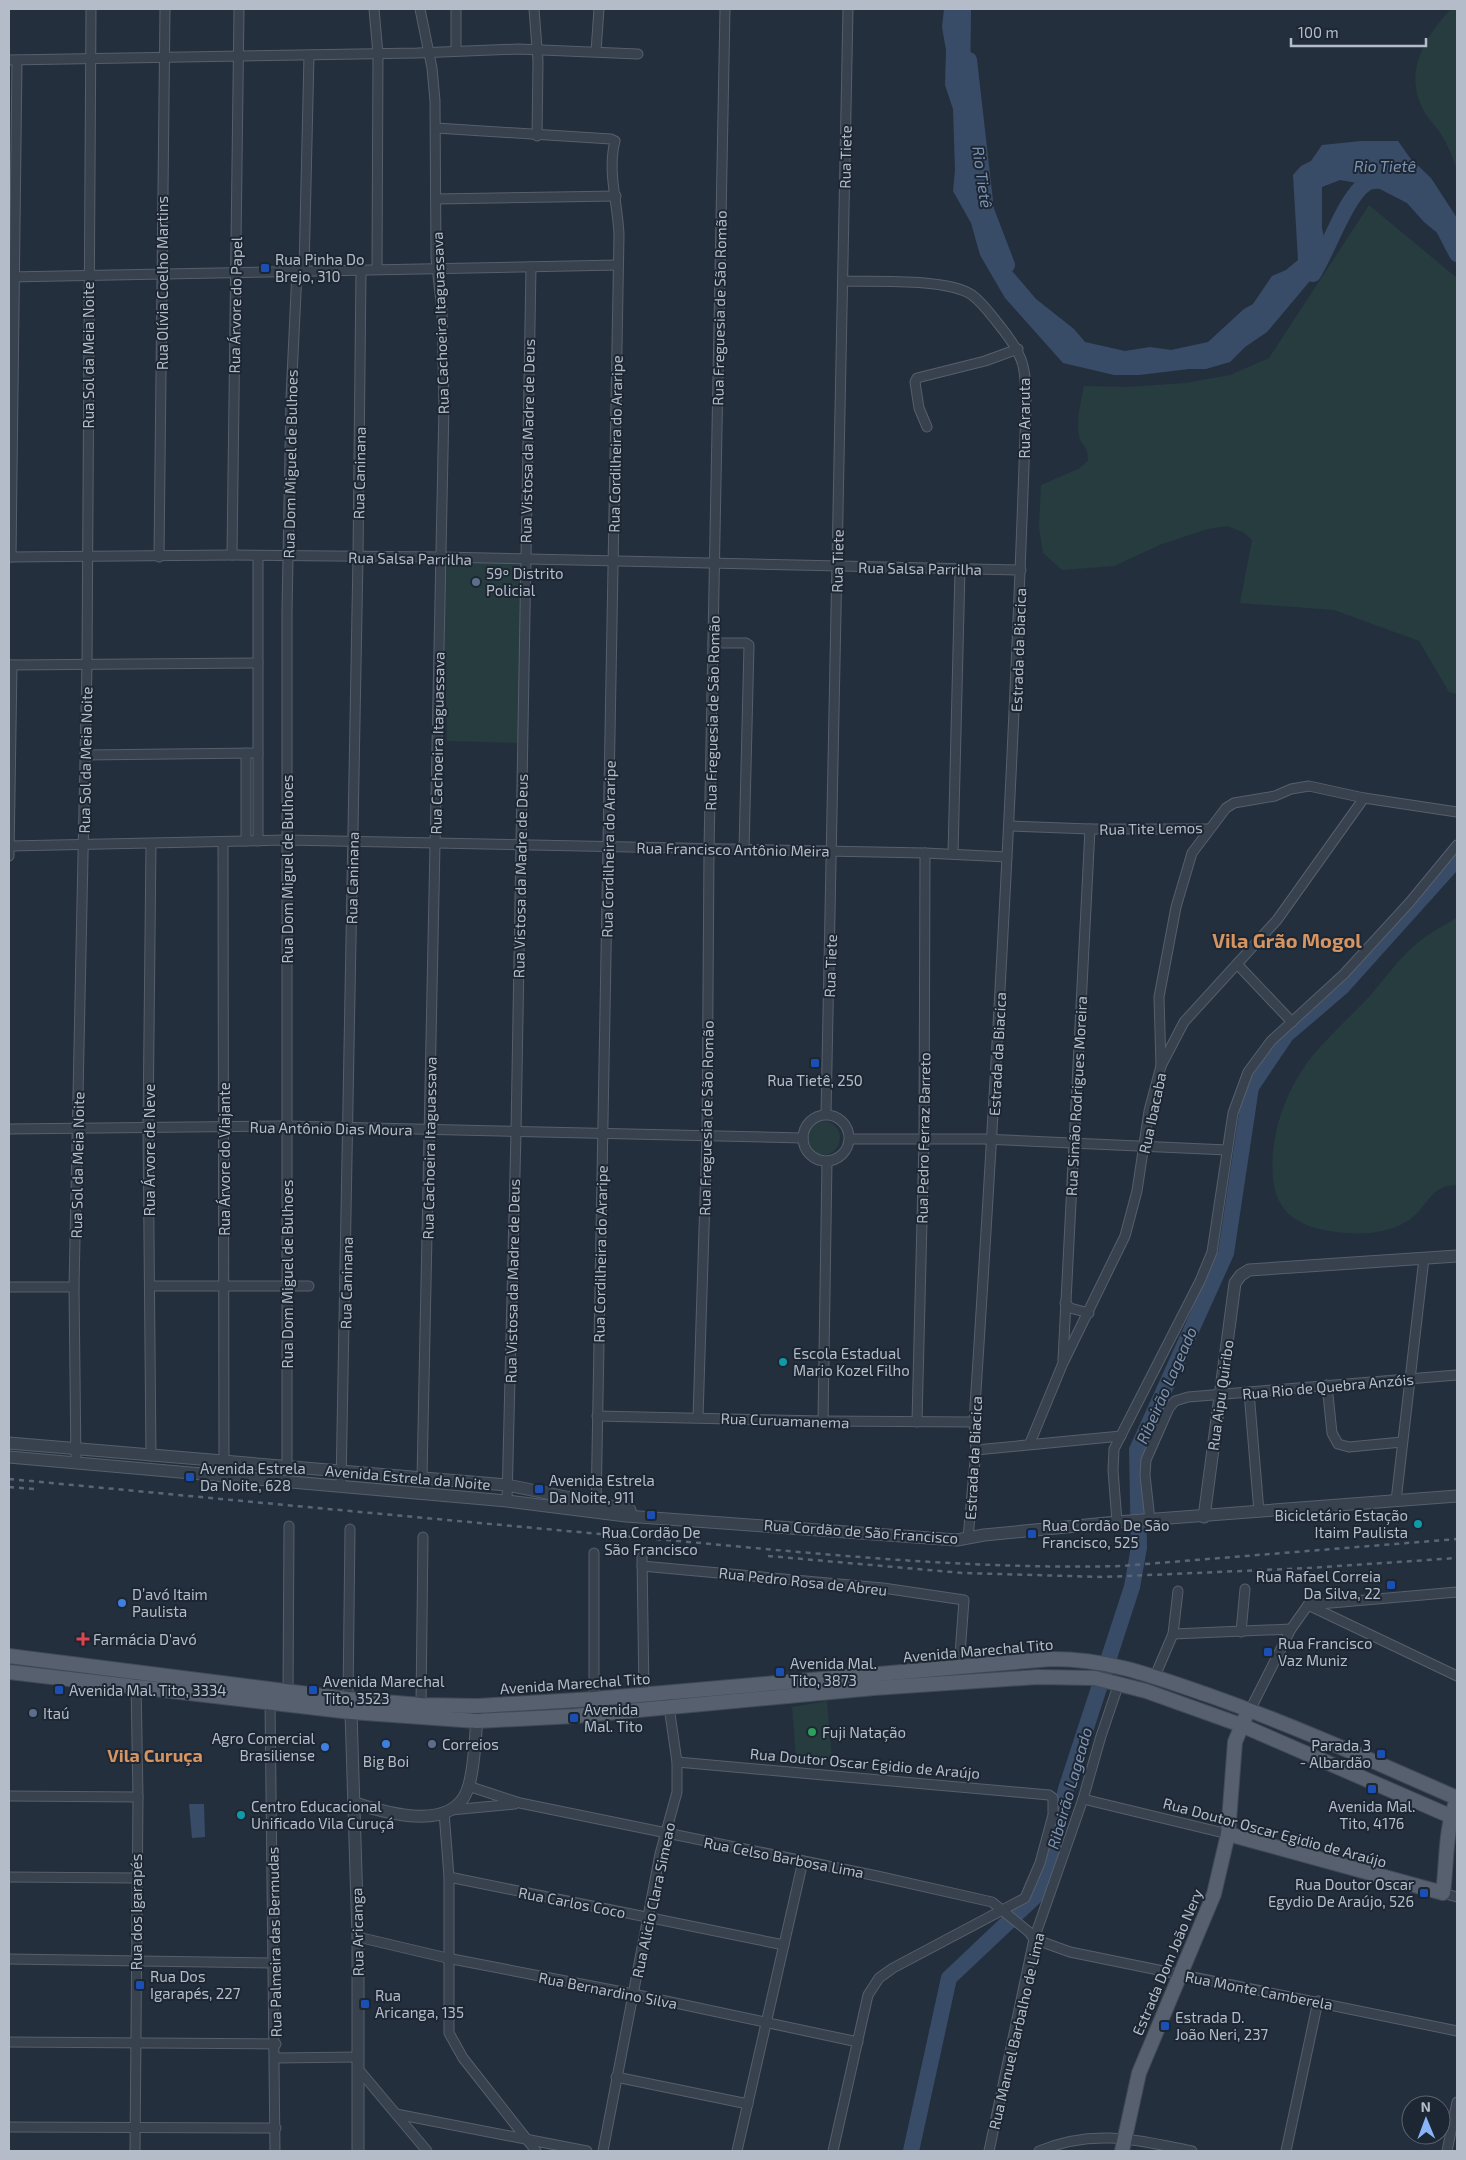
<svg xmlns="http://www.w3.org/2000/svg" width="1466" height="2160" font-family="'Exo 2',sans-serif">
<rect width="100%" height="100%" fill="#242f3e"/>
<g fill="#263c3f">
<path d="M1451,9H1457V170C1453,158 1448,145 1441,134C1437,127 1430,121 1425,113C1402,73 1424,38 1451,9Z"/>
<path d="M1369,205L1457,278V694L1449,692L1419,641L1334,610L1240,603L1252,540L1243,532L1227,526L1208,529L1162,544L1114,566L1062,570L1043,553L1039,527L1041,485L1078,469L1088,461C1088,443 1081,447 1079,436C1076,420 1081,401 1084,386L1128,387L1185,383L1230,375L1269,358Z"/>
<polygon points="443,560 521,563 518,743 447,741"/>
<path d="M1457,918V1185C1433,1186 1431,1199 1416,1214C1392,1238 1347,1236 1316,1228C1290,1221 1275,1205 1273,1178C1269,1135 1286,1089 1313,1055C1330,1035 1350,1017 1368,998C1386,978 1402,953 1425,937C1435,930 1446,924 1457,918Z"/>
<circle cx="823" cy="1138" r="17"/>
<polygon points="827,1701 832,1758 796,1758 792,1707"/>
</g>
<g fill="#394c67">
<polygon points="944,9 971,9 970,92 974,121 972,143 975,181 987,227 1002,249 1007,265 1036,299 1074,329 1085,342 1125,351 1150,347 1171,350 1208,342 1244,309 1253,304 1272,276 1286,270 1298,260 1293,175 1301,166 1311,161 1322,145 1361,141 1398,141 1410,158 1431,178 1457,218 1457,249 1424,222 1407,203 1374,186 1340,180 1322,187 1322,228 1326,247 1320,269 1267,332 1245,347 1230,362 1206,369 1189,369 1139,375 1114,375 1063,363 1005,298 980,255 971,223 953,191 955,170 953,109 945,85 946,50 942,27"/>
<polygon points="189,1804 204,1804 205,1837 192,1838"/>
</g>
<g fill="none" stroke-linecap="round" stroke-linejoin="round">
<g stroke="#394c67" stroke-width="16">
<polyline points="969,60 986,210 1007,265"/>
<polyline points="1443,227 1457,254"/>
<path d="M1313,274C1327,253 1348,190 1369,182C1373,180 1381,181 1385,181"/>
<polyline points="911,2151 949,1978 1042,1890 1066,1789 1132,1587 1139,1547 1137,1450 1226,1253 1251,1087 1286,1035 1342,987 1457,859"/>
</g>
<g stroke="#565f6c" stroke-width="11">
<g id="minor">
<polyline points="374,9 378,54 377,269"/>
<polyline points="420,9 432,68 435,101 436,258 442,311 444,405 422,1479"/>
<polyline points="456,9 456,50"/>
<polyline points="534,9 538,61 537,136"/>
<polyline points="596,51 599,9"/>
<polyline points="9,60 417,53 518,49 638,54"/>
<path d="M436,128L611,139L615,141C607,172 618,204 619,235L596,1509"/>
<polyline points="436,199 616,196"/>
<polyline points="304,271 309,55"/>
<polyline points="9,277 618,265"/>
<path d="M843,281C873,282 948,278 972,295C983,303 991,315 1000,326C1025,357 1026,368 1026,407C1015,746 996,1084 974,1422L976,1450L968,1538"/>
<polyline points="927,427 919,408 915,382 917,378 985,361 1018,349"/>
<polyline points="232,555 239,9"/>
<polyline points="258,556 258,841"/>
<polyline points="9,557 232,555 441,557 1021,570"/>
<polyline points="11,557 17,60"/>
<polyline points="159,557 165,9"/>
<polyline points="713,643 746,643 749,645 744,850"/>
<polyline points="9,665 258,663"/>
<polyline points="85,755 258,753"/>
<polyline points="1009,826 1090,829 1208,829"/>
<polyline points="246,841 246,753"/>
<polyline points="223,842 224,1476"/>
<polyline points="151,844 148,1128 151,1456"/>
<polyline points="9,846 286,840 925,853 1007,857"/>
<polyline points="953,854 960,569"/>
<polyline points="9,856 12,665"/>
<polyline points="1238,965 1292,1022"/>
<polyline points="1161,1066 1159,997 1176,907 1192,853 1226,808 1234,803 1275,796 1291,789 1309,786 1364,798 1457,812"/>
<polyline points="826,1114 848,9"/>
<circle cx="826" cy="1138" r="23"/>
<polyline points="9,1129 287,1126 803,1138"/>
<polyline points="850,1139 983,1139 1227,1150"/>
<polyline points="150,1286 309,1286"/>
<polyline points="9,1287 74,1287"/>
<polyline points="1065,1303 1070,1308 1089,1313"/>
<polyline points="1063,1360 1090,829"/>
<polyline points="1327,1385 1332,1433 1338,1444 1349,1447 1402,1442"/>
<polyline points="1249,1392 1259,1512"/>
<polyline points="597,1416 823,1421 974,1422"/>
<polyline points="698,1417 707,1136 709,850 725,9"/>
<polyline points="823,1421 827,1161"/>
<polyline points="917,1422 924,1140 925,853"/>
<polyline points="1030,1443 1063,1363 1125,1236 1137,1191 1149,1111 1161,1066 1184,1022 1277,920 1364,798"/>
<polyline points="976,1450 1121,1436"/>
<polyline points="76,1463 74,1287 87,664 91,9"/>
<polyline points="287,1467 287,612 291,398 297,271"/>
<polyline points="341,1486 358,557 361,270"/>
<polyline points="507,1501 516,1132 531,267"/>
<polyline points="1396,1501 1424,1258"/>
<polyline points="1150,1520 1145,1475 1146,1460 1169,1408 1175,1401 1188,1397 1457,1375"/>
<polyline points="1117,1522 1113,1470 1114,1449 1200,1281 1212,1252 1233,1113 1248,1072 1271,1041 1344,974 1410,902 1457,845"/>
<polyline points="594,1553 594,1699"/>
<polyline points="642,1557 644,1695"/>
<polyline points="642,1566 883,1588 964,1600 959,1668"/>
<polyline points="1308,1605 1457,1676"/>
<polyline points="1308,1605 1457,1592"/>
<polyline points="1241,1632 1245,1589"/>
<polyline points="1173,1634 1291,1629"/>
<polyline points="1155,1676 1173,1634 1178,1591"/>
<polyline points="288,1692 289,1526"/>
<polyline points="348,1699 350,1529"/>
<polyline points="270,1702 275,2151"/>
<polyline points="421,1705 423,1537"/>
<polyline points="1250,1710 1291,1629 1308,1605"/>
<polyline points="677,1762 1049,1795 1053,1798 1053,1815 1040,1863 1025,1898 893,1968 879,1978 868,1995 833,2151"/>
<polyline points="468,1786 520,1803 877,1876 992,1902 1029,1932 1034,1939"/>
<polyline points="9,1796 138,1797"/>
<polyline points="1083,1799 1228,1834"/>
<polyline points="451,1810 515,1804"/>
<polyline points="444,1812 449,1877 449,2033 463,2058 536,2151"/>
<polyline points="9,1877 136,1878"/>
<polyline points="449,1877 784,1945"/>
<polyline points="1443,1893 1457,1897"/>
<polyline points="358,1937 447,1958 633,1994 858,2042"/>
<polyline points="1034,1939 1070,1952 1457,2031"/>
<polyline points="9,1959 274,1963"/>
<polyline points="9,2042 276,2044"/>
<polyline points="276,2058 358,2057"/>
<polyline points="359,2070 427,2151"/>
<polyline points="616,2077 748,2104"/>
<polyline points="396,2114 587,2151"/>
<polyline points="9,2127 276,2128"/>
<polyline points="135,2151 138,1797 136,1682"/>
<polyline points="603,2151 660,1854 677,1792 677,1762 667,1693"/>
<polyline points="737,2151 803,1861"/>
<polyline points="989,2151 1034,1939 1083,1799 1101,1736 1119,1683"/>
<path d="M1039,2151C1094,2128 1137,2140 1192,2151"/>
<polyline points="1286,2151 1318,2001"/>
<polyline points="1447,2151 1457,2102"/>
</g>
</g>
<g stroke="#565f6c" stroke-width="13">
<g id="tertiary">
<polyline points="9,1443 507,1485 630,1510"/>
<polyline points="9,1457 507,1501 626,1516 957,1540 984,1535 1117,1522 1457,1496"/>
<polyline points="1204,1517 1235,1283 1241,1275 1249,1270 1457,1256"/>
<polyline points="351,1712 358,1937 358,2151"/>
<path d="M355,1803C386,1813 451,1832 467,1791C474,1774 476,1734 477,1714"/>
</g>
</g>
<g stroke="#414a57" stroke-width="16">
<g id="primary">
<path d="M9,1656L348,1699L421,1705L478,1706L594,1699L1051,1659C1110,1659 1153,1676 1208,1695C1293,1725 1375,1762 1457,1798"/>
<polyline points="9,1672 351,1712 477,1721 575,1716 874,1688 1038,1677 1095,1678 1146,1691 1241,1725 1457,1819"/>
<path d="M1228,1834L1443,1893C1447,1862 1445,1828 1457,1800"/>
<polyline points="1122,2151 1139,2073 1214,1894 1228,1834 1235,1742 1245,1718"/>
</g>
</g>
<use href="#minor" stroke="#38414e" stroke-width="9"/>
<use href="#tertiary" stroke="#38414e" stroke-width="11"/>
<use href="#primary" stroke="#56606e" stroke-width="14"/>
<g stroke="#5a6575" stroke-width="2.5" stroke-dasharray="5 5" stroke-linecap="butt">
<path d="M9,1479C221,1499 433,1519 645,1538C803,1552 962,1570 1121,1566L1457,1539"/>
<polyline points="9,1487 34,1489"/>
<polyline points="768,1556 963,1573 1103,1577 1309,1568 1457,1558"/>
</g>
</g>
<g fill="#1a4fb4" stroke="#1d2633" stroke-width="2">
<rect x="260" y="263" width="10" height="10" rx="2.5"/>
<rect x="810" y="1058" width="10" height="10" rx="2.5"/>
<rect x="185" y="1472" width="10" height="10" rx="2.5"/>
<rect x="534" y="1484" width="10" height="10" rx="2.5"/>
<rect x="646" y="1510" width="10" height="10" rx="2.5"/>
<rect x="1027" y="1529" width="10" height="10" rx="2.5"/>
<rect x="1386" y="1580" width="10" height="10" rx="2.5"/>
<rect x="1263" y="1647" width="10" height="10" rx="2.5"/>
<rect x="775" y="1667" width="10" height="10" rx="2.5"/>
<rect x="54" y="1685" width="10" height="10" rx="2.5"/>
<rect x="308" y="1685" width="10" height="10" rx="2.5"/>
<rect x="569" y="1713" width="10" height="10" rx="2.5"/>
<rect x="1376" y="1749" width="10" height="10" rx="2.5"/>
<rect x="1367" y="1784" width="10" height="10" rx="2.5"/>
<rect x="1419" y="1888" width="10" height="10" rx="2.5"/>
<rect x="135" y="1980" width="10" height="10" rx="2.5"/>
<rect x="360" y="1999" width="10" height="10" rx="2.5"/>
<rect x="1160" y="2021" width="10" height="10" rx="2.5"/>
</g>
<g fill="#5c6f8a" stroke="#1d2633" stroke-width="2">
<circle cx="476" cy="582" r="5"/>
<circle cx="33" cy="1713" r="5"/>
<circle cx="432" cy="1744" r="5"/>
</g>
<g fill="#0f9aa8" stroke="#1d2633" stroke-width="2">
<circle cx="783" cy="1362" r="5"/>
<circle cx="1418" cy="1524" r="5"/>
<circle cx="241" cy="1815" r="5"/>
</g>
<g fill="#3f7fe0" stroke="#1d2633" stroke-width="2">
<circle cx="122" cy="1603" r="5"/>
<circle cx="386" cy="1744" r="5"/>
<circle cx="325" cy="1747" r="5"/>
</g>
<path fill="#e0444e" stroke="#1d2633" stroke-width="2" d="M80.5 1631.5h5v5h5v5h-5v5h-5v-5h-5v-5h5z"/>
<circle fill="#2e9e5b" stroke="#1d2633" stroke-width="2" cx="812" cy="1732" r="5"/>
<g text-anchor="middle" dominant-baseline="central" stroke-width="4" stroke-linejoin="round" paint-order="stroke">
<g font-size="15" fill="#b4bcc9" stroke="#1d2633">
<text transform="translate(845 157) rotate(-89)">Rua Tiete</text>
<text transform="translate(162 283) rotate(-90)">Rua Olívia Coelho Martins</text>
<text transform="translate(235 305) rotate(-89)">Rua Árvore do Papel</text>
<text transform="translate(719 308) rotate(-89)">Rua Freguesia de São Romão</text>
<text transform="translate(440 323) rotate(-92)">Rua Cachoeira Itaguassava</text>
<text transform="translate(88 355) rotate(-90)">Rua Sol da Meia Noite</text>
<text transform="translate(1024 418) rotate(-90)">Rua Araruta</text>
<text transform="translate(527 441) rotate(-89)">Rua Vistosa da Madre de Deus</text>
<text transform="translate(615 444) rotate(-89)">Rua Cordilheira do Araripe</text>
<text transform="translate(290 464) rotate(-89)">Rua Dom Miguel de Bulhoes</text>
<text transform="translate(359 473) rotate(-89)">Rua Caninana</text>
<text transform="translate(410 558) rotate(1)">Rua Salsa Parrilha</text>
<text transform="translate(837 561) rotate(-89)">Rua Tiete</text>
<text transform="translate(920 568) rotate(1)">Rua Salsa Parrilha</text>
<text transform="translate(1018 650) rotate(-88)">Estrada da Biacica</text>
<text transform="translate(712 713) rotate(-89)">Rua Freguesia de São Romão</text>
<text transform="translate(437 743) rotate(-89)">Rua Cachoeira Itaguassava</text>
<text transform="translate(85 760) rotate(-89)">Rua Sol da Meia Noite</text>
<text transform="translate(1151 828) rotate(-1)">Rua Tite Lemos</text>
<text transform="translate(608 849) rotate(-89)">Rua Cordilheira do Araripe</text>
<text transform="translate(733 849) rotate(1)">Rua Francisco Antônio Meira</text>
<text transform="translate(287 869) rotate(-90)">Rua Dom Miguel de Bulhoes</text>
<text transform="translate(520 876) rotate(-89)">Rua Vistosa da Madre de Deus</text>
<text transform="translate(352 878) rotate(-89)">Rua Caninana</text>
<text transform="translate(830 966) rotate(-88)">Rua Tiete</text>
<text transform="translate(997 1054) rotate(-87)">Estrada da Biacica</text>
<text transform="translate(1076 1096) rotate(-87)">Rua Simão Rodrigues Moreira</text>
<text transform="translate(1152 1113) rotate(-78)">Rua Ibacaba</text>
<text transform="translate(706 1118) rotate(-89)">Rua Freguesia de São Romão</text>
<text transform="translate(331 1128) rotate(1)">Rua Antônio Dias Moura</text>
<text transform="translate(923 1138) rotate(-89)">Rua Pedro Ferraz Barreto</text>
<text transform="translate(429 1148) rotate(-89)">Rua Cachoeira Itaguassava</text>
<text transform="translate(149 1150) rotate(-90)">Rua Árvore de Neve</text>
<text transform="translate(224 1159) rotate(-90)">Rua Árvore do Viajante</text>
<text transform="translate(77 1165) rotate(-89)">Rua Sol da Meia Noite</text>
<text transform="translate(600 1254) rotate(-89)">Rua Cordilheira do Araripe</text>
<text transform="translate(287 1274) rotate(-90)">Rua Dom Miguel de Bulhoes</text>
<text transform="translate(512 1281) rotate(-89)">Rua Vistosa da Madre de Deus</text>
<text transform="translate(346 1283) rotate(-89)">Rua Caninana</text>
<text transform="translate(1328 1386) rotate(-5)">Rua Rio de Quebra Anzóis</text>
<text transform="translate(1220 1395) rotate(-82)">Rua Aipu Quiribo</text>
<text transform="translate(785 1420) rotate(2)">Rua Curuamanema</text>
<text transform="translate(973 1458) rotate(-87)">Estrada da Biacica</text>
<text transform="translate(408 1477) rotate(5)">Avenida Estrela da Noite</text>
<text transform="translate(861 1531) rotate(4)">Rua Cordão de São Francisco</text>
<text transform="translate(803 1581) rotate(6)">Rua Pedro Rosa de Abreu</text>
<text transform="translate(978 1650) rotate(-5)">Avenida Marechal Tito</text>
<text transform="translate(575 1683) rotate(-4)">Avenida Marechal Tito</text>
<text transform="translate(865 1763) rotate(5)">Rua Doutor Oscar Egidio de Araújo</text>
<text transform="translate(1275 1832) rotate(15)">Rua Doutor Oscar Egidio de Araújo</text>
<text transform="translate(784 1857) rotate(11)">Rua Celso Barbosa Lima</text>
<text transform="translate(653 1900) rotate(-78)">Rua Alicio Clara Simeao</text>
<text transform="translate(572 1902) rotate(11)">Rua Carlos Coco</text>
<text transform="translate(136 1912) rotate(-90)">Rua dos Igarapés</text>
<text transform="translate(357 1932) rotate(-91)">Rua Aricanga</text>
<text transform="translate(274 1942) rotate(-91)">Rua Palmeira das Bermudas</text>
<text transform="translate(1167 1962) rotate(-67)">Estrada Dom João Nery</text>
<text transform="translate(608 1990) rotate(11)">Rua Bernardino Silva</text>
<text transform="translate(1259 1990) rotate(11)">Rua Monte Camberela</text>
<text transform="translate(1016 2031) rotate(-77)">Rua Manuel Barbalho de Lima</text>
</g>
<g font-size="15" fill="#b4bcc9" stroke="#1d2633" text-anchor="start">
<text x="275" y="259">Rua Pinha Do<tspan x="275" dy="17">Brejo, 310</tspan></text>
<text x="486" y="573">59º Distrito<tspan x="486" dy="17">Policial</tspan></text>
<text x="815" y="1080" text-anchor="middle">Rua Tietê, 250</text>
<text x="793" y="1353">Escola Estadual<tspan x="793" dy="17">Mario Kozel Filho</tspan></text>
<text x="200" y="1468">Avenida Estrela<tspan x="200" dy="17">Da Noite, 628</tspan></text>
<text x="549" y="1480">Avenida Estrela<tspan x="549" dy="17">Da Noite, 911</tspan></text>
<text x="1408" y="1515" text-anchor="end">Bicicletário Estação<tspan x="1408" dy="17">Itaim Paulista</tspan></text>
<text x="1042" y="1525">Rua Cordão De São<tspan x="1042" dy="17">Francisco, 525</tspan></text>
<text x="651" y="1532" text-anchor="middle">Rua Cordão De<tspan x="651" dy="17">São Francisco</tspan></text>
<text x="1381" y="1576" text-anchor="end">Rua Rafael Correia<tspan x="1381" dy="17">Da Silva, 22</tspan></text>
<text x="132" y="1594">D’avó Itaim<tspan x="132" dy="17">Paulista</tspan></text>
<text x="93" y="1639">Farmácia D'avó</text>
<text x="1278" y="1643">Rua Francisco<tspan x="1278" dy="17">Vaz Muniz</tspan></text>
<text x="790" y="1663">Avenida Mal.<tspan x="790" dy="17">Tito, 3873</tspan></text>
<text x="323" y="1681">Avenida Marechal<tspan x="323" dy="17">Tito, 3523</tspan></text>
<text x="69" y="1690">Avenida Mal. Tito, 3334</text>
<text x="584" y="1709">Avenida<tspan x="584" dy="17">Mal. Tito</tspan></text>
<text x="43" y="1713">Itaú</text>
<text x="822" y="1732">Fuji Natação</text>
<text x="315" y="1738" text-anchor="end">Agro Comercial<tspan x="315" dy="17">Brasiliense</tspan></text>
<text x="442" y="1744">Correios</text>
<text x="1371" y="1745" text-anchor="end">Parada 3<tspan x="1371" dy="17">- Albardão</tspan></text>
<text x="386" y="1761" text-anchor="middle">Big Boi</text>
<text x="251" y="1806">Centro Educacional<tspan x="251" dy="17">Unificado Vila Curuçá</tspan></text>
<text x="1372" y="1806" text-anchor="middle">Avenida Mal.<tspan x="1372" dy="17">Tito, 4176</tspan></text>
<text x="1414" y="1884" text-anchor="end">Rua Doutor Oscar<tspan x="1414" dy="17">Egydio De Araújo, 526</tspan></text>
<text x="150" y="1976">Rua Dos<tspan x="150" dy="17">Igarapés, 227</tspan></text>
<text x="375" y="1995">Rua<tspan x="375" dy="17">Aricanga, 135</tspan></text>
<text x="1175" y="2017">Estrada D.<tspan x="1175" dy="17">João Neri, 237</tspan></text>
</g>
<g font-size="16" font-style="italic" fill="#7c92b1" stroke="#1d2633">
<text x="1385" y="165">Rio Tietê</text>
<text transform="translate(983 177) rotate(82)">Rio Tietê</text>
<text transform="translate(1166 1385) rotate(-66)">Ribeirão Lageado</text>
<text transform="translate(1069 1788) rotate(-74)">Ribeirão Lageado</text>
</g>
<g font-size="18" font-weight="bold" fill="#d59563" stroke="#1d2633">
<text x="155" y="1755">Vila Curuça</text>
</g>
<g font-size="20" font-weight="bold" fill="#d59563" stroke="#1d2633">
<text x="1287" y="940">Vila Grão Mogol</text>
</g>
</g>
<rect width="1466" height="2160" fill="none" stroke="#b4bcc9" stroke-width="20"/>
<g transform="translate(1426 2120) rotate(359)"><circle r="24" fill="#1d2633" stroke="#59626f"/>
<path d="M0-4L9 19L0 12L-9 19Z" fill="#8ab4f8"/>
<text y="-8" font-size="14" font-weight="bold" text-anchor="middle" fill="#b4bcc9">N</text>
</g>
<path d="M1291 38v8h135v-8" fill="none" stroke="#b4bcc9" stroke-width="2.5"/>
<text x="1298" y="38" font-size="15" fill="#b4bcc9" stroke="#1d2633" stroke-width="4" paint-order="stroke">100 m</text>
</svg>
